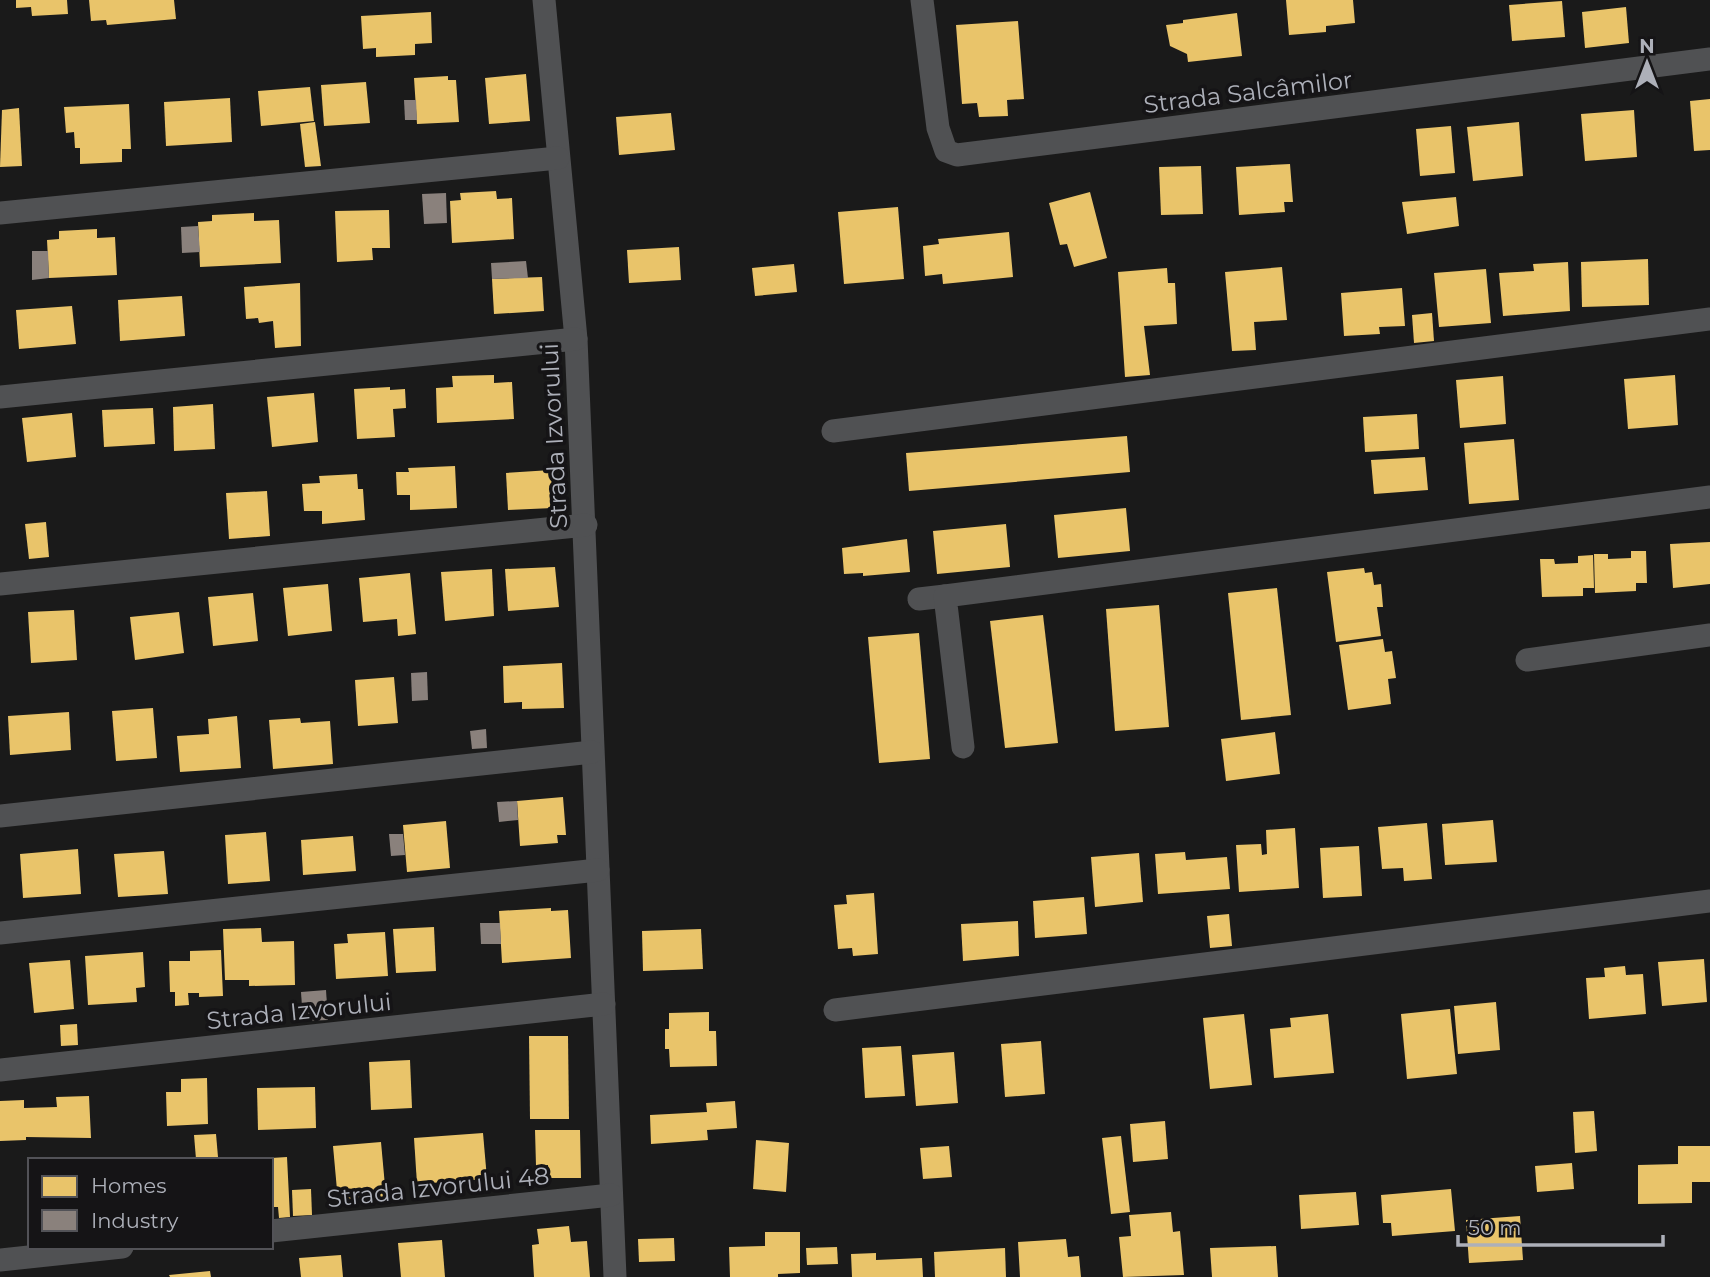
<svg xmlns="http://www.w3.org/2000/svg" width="1710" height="1277" font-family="Montserrat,sans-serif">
<rect width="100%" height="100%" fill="#1a1a1a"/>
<g fill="#e9c46a">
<polygon points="16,0 67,0 68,14 32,16 31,7 16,8"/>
<polygon points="89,0 174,0 176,19 107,25 106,20 91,21"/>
<polygon points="1286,0 1353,0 1355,23 1326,26 1326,32 1289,35"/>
<polygon points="1562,1 1565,37 1512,41 1509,5"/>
<polygon points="1626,7 1629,43 1585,48 1582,12"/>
<polygon points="431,12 432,43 415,44 415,55 376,57 376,48 363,49 361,16"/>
<polygon points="1237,13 1242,56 1188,62 1187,54 1170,46 1166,25 1183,23 1183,20"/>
<polygon points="1018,21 1024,99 1007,100 1008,116 979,117 977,103 962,104 956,25"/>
<polygon points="526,74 530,121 489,124 485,78"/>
<polygon points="448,76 448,80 456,80 459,122 417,124 414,78"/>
<polygon points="366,82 370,123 324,126 321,85"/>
<polygon points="310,87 314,121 261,126 258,91"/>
<polygon points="230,98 232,142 166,146 164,102"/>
<polygon points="1710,99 1710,150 1694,151 1690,101"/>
<polygon points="129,104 131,149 122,149 122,162 80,164 80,148 75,148 74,132 66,133 64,107"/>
<polygon points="19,108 22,166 0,167 2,110"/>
<polygon points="1634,110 1637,157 1585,161 1581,114"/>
<polygon points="671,113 675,150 619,155 616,117"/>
<polygon points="315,122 321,166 305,167 300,124"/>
<polygon points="1519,122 1523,176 1473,181 1467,127"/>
<polygon points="1451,126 1455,173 1420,176 1416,129"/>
<polygon points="1290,164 1293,202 1284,202 1285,212 1239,215 1236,167"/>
<polygon points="1201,166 1203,214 1161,215 1159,167"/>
<polygon points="496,191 497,199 512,198 514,239 452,243 450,201 461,200 460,193"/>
<polygon points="1090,192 1107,258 1074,267 1067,244 1060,245 1049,203"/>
<polygon points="1456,197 1459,226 1407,234 1402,202"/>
<polygon points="898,207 904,279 844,284 838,212"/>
<polygon points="389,210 390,248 372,248 373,260 337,262 335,211"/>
<polygon points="254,213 254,221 279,220 281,263 200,267 198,222 212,221 212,215"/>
<polygon points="97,229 97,238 115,237 117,275 49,278 47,240 59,239 59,231"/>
<polygon points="1009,232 1013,277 943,284 942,274 925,276 923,246 939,244 938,239"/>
<polygon points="679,247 681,280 629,283 627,250"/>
<polygon points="1648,259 1649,305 1582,307 1581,262"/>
<polygon points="1568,262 1570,311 1503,316 1499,273 1534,271 1533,264"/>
<polygon points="794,264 797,292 755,296 752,268"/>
<polygon points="1282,267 1287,320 1254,322 1256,350 1232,351 1225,272"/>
<polygon points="1167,268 1168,283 1175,283 1177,324 1144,326 1150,375 1125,377 1118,272"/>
<polygon points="1486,269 1491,323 1439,327 1434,273"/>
<polygon points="542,277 544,311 494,314 492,279"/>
<polygon points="300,283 301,346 275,348 273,321 259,323 258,318 246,319 244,287"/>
<polygon points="1402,288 1405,326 1379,327 1380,334 1344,336 1341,293"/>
<polygon points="182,296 185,336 120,341 118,300"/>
<polygon points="72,306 76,344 19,349 16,310"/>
<polygon points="1432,313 1434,341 1414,343 1412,315"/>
<polygon points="494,375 494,383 512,382 514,419 437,423 436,388 453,387 452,376"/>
<polygon points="1675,375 1678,425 1628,429 1624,379"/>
<polygon points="1503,376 1506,424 1460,428 1456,380"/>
<polygon points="390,387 390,390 405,389 406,408 393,409 395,437 357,439 354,389"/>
<polygon points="314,393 318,442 272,447 267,397"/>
<polygon points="213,404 215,449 174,451 173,407"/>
<polygon points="153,408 155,444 104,447 102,410"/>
<polygon points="72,413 76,457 27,462 22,418"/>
<polygon points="1417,414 1419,449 1365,452 1363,417"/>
<polygon points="1127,436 1130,472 909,491 906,453"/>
<polygon points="1514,439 1519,500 1469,504 1464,443"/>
<polygon points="1425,457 1428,490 1374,494 1371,460"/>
<polygon points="455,466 457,508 410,510 410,495 397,495 396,472 409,472 408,468"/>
<polygon points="551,470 553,508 508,510 506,473"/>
<polygon points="357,474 358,489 363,489 365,520 322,524 322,511 304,511 302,484 320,483 319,476"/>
<polygon points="267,491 270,536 229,539 226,493"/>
<polygon points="1126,508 1130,551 1058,558 1054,515"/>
<polygon points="46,522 49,557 29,559 25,524"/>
<polygon points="1006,524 1010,567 937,574 933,531"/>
<polygon points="907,539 910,572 863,576 863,573 844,574 842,548"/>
<polygon points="1710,542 1710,584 1673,588 1670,544"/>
<polygon points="1631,551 1646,551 1647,583 1636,583 1636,591 1595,593 1594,554 1608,554 1608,559 1631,558"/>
<polygon points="1593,555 1594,588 1583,588 1583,596 1542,597 1540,559 1554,559 1555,564 1578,563 1578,556"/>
<polygon points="555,567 559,607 508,611 505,569"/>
<polygon points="1364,568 1365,573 1372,572 1374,585 1381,584 1383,607 1377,607 1381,636 1336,642 1327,572"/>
<polygon points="492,569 494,616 445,621 441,572"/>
<polygon points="410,573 416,634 398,636 397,619 363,622 359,578"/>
<polygon points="328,584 332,631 288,636 283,588"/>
<polygon points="1277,588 1291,715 1241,720 1228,593"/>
<polygon points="253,593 258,641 213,646 208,597"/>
<polygon points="1159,605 1169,727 1115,731 1106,609"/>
<polygon points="74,610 77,660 31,663 28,612"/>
<polygon points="179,612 184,653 135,660 130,617"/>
<polygon points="1043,615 1058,743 1005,748 990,621"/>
<polygon points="919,633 930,759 879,763 868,637"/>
<polygon points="1383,639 1385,652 1392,651 1396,678 1388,679 1391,704 1348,710 1339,645"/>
<polygon points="562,663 564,708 522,709 522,702 504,703 503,666"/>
<polygon points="394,677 398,723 358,726 355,680"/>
<polygon points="153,708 157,758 116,761 112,711"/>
<polygon points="69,712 71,750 10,755 8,716"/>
<polygon points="237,716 241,768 180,772 177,736 209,734 208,719"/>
<polygon points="300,718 301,723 330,721 333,764 273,769 269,720"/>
<polygon points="1275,732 1280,774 1226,781 1221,739"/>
<polygon points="563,797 566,835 557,835 558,843 520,846 517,801"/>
<polygon points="1493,820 1497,862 1445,865 1442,824"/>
<polygon points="446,821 450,868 407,872 403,825"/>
<polygon points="1427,823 1432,879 1404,881 1403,868 1382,869 1378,827"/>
<polygon points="1295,828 1299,888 1239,892 1236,845 1261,844 1262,855 1267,854 1266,830"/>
<polygon points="266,832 270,881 228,884 225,835"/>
<polygon points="353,836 356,871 303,875 301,840"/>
<polygon points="1359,846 1362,896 1323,898 1320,848"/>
<polygon points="78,849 81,894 23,898 20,854"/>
<polygon points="164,851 168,894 118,897 114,854"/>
<polygon points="1185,852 1186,860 1227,857 1230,889 1158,894 1155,854"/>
<polygon points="1139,853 1143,902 1095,907 1091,857"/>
<polygon points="874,893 878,954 853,956 852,948 838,949 834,905 847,904 846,895"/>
<polygon points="1084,897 1087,934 1035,938 1033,901"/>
<polygon points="551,908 551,911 568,910 571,958 502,963 499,911"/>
<polygon points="1229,914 1232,946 1210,948 1207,916"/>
<polygon points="1018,921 1019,956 963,961 961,924"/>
<polygon points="434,927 436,971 396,973 393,929"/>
<polygon points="261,928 262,942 294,941 295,985 249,986 249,980 225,980 223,929"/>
<polygon points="701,929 703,969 643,971 642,931"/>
<polygon points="385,932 388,976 336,979 334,944 348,943 347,934"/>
<polygon points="221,950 223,996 199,997 199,993 188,993 189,1005 175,1006 175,992 170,992 169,961 190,961 190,951"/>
<polygon points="143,952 145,987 136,988 137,1002 88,1005 85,956"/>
<polygon points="1704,959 1707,1002 1662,1006 1658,962"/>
<polygon points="70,960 74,1009 34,1013 29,963"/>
<polygon points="1625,966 1626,975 1643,974 1646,1014 1589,1019 1586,978 1605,977 1604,968"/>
<polygon points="1496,1002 1500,1050 1458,1054 1454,1006"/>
<polygon points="1450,1009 1457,1074 1407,1079 1401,1014"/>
<polygon points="709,1012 709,1031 716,1031 717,1066 670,1067 669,1049 665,1049 665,1029 669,1029 669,1013"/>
<polygon points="1244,1014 1252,1085 1210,1089 1203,1018"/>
<polygon points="1328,1014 1334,1073 1274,1078 1270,1029 1291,1027 1290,1018"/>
<polygon points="77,1024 78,1045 61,1046 60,1025"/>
<polygon points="529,1036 568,1036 569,1119 530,1119"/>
<polygon points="1041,1041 1045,1094 1005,1097 1001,1044"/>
<polygon points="901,1046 905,1096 865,1098 862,1048"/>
<polygon points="954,1052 958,1103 916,1106 912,1055"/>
<polygon points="410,1060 412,1108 371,1110 369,1062"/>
<polygon points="207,1078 208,1124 167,1126 166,1092 181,1092 181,1079"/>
<polygon points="315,1087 316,1128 258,1130 257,1088"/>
<polygon points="89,1096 91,1138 26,1137 26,1140 0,1141 0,1101 24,1100 24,1108 57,1107 56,1097"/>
<polygon points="735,1101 737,1128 707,1130 708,1140 651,1144 650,1115 707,1112 706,1103"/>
<polygon points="1594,1111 1597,1151 1575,1153 1573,1112"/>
<polygon points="1165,1121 1168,1159 1133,1162 1130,1124"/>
<polygon points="535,1130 580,1130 581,1178 548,1178 548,1165 536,1166"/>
<polygon points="483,1133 487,1179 417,1184 414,1138"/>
<polygon points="216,1134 218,1157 196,1159 194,1135"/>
<polygon points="1121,1136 1130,1212 1111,1214 1102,1138"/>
<polygon points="756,1140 789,1143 786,1192 753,1189"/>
<polygon points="381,1142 386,1197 338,1201 333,1146"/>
<polygon points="949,1146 952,1177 923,1179 920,1148"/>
<polygon points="1678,1146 1710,1146 1710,1182 1692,1182 1692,1203 1638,1204 1638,1165 1678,1164"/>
<polygon points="287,1157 290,1217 279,1218 278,1207 271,1207 271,1158"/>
<polygon points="1572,1163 1574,1189 1537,1192 1535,1166"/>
<polygon points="311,1189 312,1215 293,1216 292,1190"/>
<polygon points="1451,1189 1455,1231 1392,1236 1391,1223 1383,1223 1381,1195"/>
<polygon points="1356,1192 1359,1225 1301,1229 1299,1195"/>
<polygon points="1171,1212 1173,1232 1180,1231 1184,1275 1123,1277 1119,1237 1131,1236 1129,1215"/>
<polygon points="1520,1216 1523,1260 1469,1263 1466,1220"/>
<polygon points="569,1226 571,1242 587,1241 590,1277 534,1277 532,1245 539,1244 537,1229"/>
<polygon points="765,1232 800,1232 800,1273 778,1274 778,1277 730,1277 729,1247 765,1246"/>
<polygon points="674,1238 675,1261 639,1262 638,1239"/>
<polygon points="1066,1239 1068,1257 1079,1256 1081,1277 1020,1277 1018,1242"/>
<polygon points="442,1240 445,1277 401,1277 398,1243"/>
<polygon points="1276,1246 1278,1277 1212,1277 1210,1248"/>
<polygon points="837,1247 838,1264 807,1265 806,1248"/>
<polygon points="1005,1248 1006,1277 935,1277 934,1252"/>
<polygon points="876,1253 876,1260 922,1258 923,1277 852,1277 851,1254"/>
<polygon points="341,1255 343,1277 301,1277 299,1258"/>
<polygon points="210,1271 211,1277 170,1277 169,1275"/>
</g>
<g fill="#8a817c">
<polygon points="404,100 416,100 417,120 405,120"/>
<polygon points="446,193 447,223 424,224 422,194"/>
<polygon points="198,226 200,252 182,253 181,227"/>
<polygon points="32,251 48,251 49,278 32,280"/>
<polygon points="526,261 528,278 492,279 491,263"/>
<polygon points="427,672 428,700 412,701 411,673"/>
<polygon points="486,729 487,748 472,749 470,731"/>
<polygon points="517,801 518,820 499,822 497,802"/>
<polygon points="389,834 403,834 405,855 391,856"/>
<polygon points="480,923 500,923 501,944 481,944"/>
<polygon points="326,990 328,1020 303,1021 301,992"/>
</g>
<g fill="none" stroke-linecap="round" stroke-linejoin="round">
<g stroke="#505153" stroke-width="23">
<polyline points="544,0 576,339 615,1277"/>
<polyline points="922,0 938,128 946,151 957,155 1710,59"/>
<polyline points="0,213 558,158"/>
<polyline points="0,397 576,339"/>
<polyline points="833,431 1710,319"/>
<polyline points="0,584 586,525"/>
<polyline points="919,599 945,596"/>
<polyline points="1527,660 1710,635"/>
<polyline points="963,747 945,596 1710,497"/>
<polyline points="0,816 592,752"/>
<polyline points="0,933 598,870"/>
<polyline points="835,1010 1710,901"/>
<polyline points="0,1070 604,1004"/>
<polyline points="271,1231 611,1195"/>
<polyline points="0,1260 122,1247"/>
</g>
</g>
<g text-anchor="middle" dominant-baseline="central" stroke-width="7" stroke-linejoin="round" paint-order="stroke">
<g font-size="24" fill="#adb0b9" stroke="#151416">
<text transform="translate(1248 92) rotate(-7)">Strada Salcâmilor</text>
<text transform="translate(554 436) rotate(-93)">Strada Izvorului</text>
<text transform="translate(299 1011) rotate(-6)">Strada Izvorului</text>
<text transform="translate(438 1187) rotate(-6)">Strada Izvorului 48</text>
</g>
</g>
<rect x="28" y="1158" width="245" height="91" fill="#151416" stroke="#525257" stroke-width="2"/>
<rect x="42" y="1176" width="35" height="21" fill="#e9c46a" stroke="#525257" stroke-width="2"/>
<text x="91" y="1193" font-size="21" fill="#adb0b9">Homes</text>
<rect x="42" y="1210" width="35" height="21" fill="#8a817c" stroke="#525257" stroke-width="2"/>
<text x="91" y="1228" font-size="21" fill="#adb0b9">Industry</text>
<g transform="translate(1647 63)" stroke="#151416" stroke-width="5" paint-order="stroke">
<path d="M0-5L12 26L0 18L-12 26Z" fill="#adb0b9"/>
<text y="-10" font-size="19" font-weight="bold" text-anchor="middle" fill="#adb0b9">N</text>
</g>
<path d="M1458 1235v10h205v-10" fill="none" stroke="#adb0b9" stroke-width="3.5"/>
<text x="1468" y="1235" font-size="21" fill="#adb0b9" stroke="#151416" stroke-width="5" paint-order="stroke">50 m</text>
</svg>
